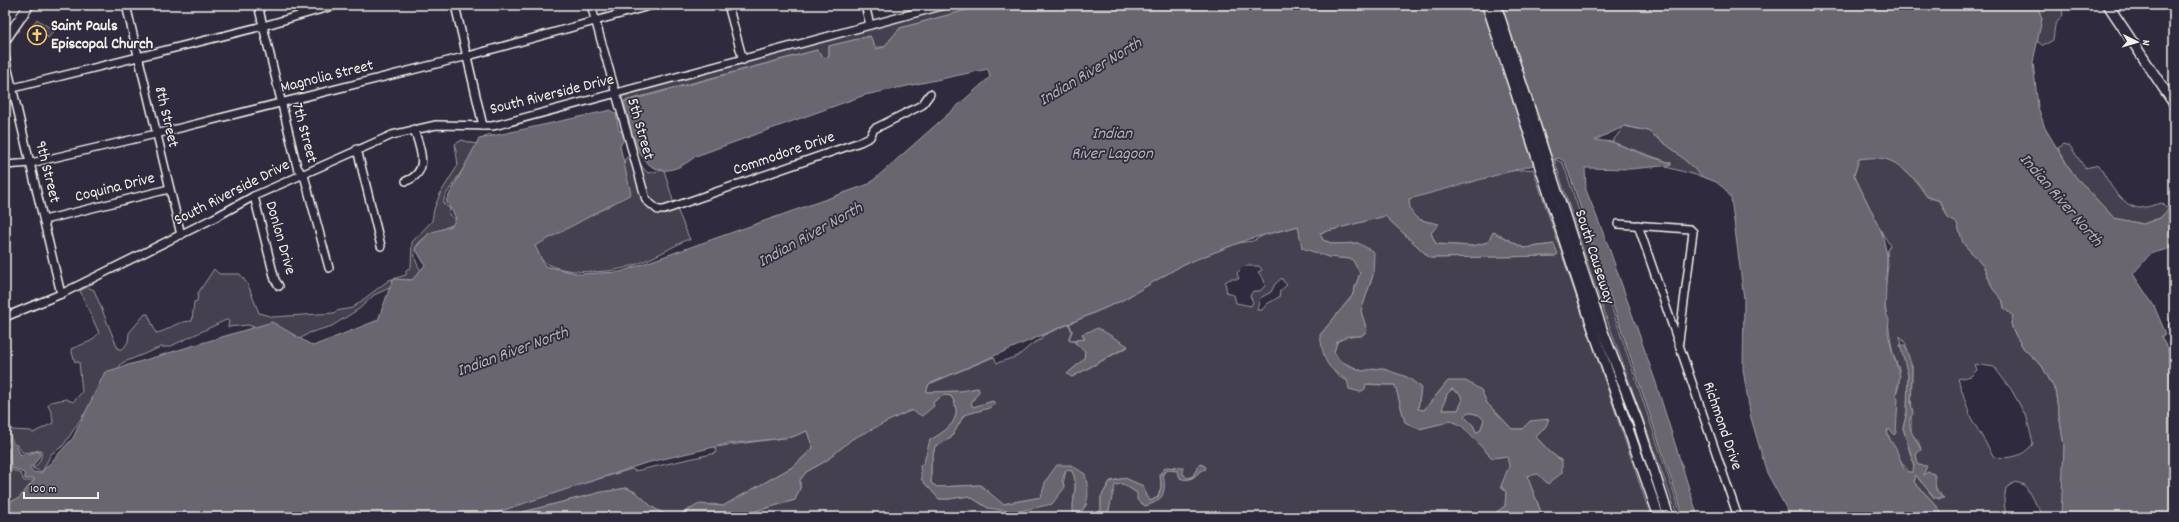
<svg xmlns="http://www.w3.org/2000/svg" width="2179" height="522" font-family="Dekko,sans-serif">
<rect width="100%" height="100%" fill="#2f2a3d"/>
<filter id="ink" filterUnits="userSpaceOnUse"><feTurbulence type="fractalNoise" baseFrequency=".025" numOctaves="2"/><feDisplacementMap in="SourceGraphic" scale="8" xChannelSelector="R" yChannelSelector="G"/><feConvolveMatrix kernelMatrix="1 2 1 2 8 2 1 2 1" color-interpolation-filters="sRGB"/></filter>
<g filter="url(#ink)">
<g fill="#454050" stroke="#9c989c" fill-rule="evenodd">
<polygon points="958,5 985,5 900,28 884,47 875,47 870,36 829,46 829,56 824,58 817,50 620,102 622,95 632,92"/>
<polygon points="2037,5 2089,5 2078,10 2073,6 2062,9 2063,15 2055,25 2053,40 2043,46 2036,40 2042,19"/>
<polygon points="37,19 54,31 48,38 32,26"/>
<polygon points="1624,126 1648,131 1675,151 1703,177 1666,167 1671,165 1671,163 1612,142"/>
<path d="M489,134L494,137L473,154L445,196L443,203L450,209L449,215L456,219L454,224C433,234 401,240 421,271L413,280H407L374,295L359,309L332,326L309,333L297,341L248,325L228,327L229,320H226L169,347H161L122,363L89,413L84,414L63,446L51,454L42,472L32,468C39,466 43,456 41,450L23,453L17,445L14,444L8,431L10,425L12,430L31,431L33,433L53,423L52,413L48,406L50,402L66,399L73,402L82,392L79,362H75L71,349L91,341L99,333L80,291L87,287L94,290L118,349H123L128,342L129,333L145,314H148L156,333C172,330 172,322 192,321L194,302L197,301L198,293L214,269L219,274H240L248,285L259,313L273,317L334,313L336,311L352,308L389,280L406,275V270L411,267L412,242L432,221L434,209L440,194L458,165L455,144L462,140L475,144Z"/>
<path d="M2064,144L2070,146L2085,168L2099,165C2107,180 2121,207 2140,208C2146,208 2155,204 2162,203L2169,210L2160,218L2143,224L2114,218L2072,173L2058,148Z"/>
<polygon points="635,153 643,168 648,173 664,170 674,204 658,207 648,199"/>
<path d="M630,155L643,201L656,212L677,209L690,240H686C665,251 640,266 615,270C596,273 552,274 539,257C536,254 535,249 533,246L623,168L625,159Z"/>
<path d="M1873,157L1884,158L1896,163L1914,179L1927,197L1940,201L1948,218L1957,223L1964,244L1984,267L1993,289L2002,298L2004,308L2013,316L2011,323L2013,331L2024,349L2042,366L2055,390L2064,446L2062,517H2045L2033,500L2025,485L2015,482L2006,488L2004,501L2006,517H1944L1936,505L1914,482L1916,474L1920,481L1938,499L1943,498L1934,485V474L1923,475L1924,469L1922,466H1918L1916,454L1921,449L1918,441L1911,433L1912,367L1906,351V344L1900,336L1908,375L1907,412L1903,428L1914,467L1913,472L1911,473C1903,468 1888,439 1887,430H1891L1896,394L1899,386V369L1893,354L1884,299L1888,265L1887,251L1890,245L1882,233L1854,175L1859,159ZM1975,364L1994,367L2011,389L2027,418L2033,444C2022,457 2010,459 1994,457L1971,418L1958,379L1971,376L1977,370Z"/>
<polygon points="1554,159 1563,163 1682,517 1678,517 1595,286"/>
<polygon points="1533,169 1651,517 1539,517 1541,512 1527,476 1538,473 1562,461 1550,452 1536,437 1546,426 1548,419 1522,429 1512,429 1487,403 1481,390 1448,381 1424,410 1418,409 1421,387 1381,368 1362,371 1340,361 1334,352 1337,342 1348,336 1361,336 1367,331 1361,311 1373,275 1358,243 1334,244 1323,240 1320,233 1385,216 1430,258 1555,256 1554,244 1524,248 1494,232 1488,242 1473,246 1436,244 1431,233 1438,224 1417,219 1404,205 1414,194 1511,171"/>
<path d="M1299,226L1328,257L1352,259L1360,273L1352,296L1320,335C1324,344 1329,365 1335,373C1345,386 1380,385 1395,385L1405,422L1419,429L1444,423L1450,420L1462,426L1492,458L1507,456L1510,466L1501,486L1506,492L1505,507L1489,517H1104L1108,514L1114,485L1123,484L1137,493L1145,505L1162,496L1163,473L1168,470L1178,471L1180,478C1190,482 1195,477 1201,470L1200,464L1192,477L1187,478L1176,466L1160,473L1161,487L1158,497L1150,501L1146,496L1143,486L1125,478L1110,481L1101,497V510L1096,517H1082L1081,512L1087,504L1071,465L1046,480L1042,497L1002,504L980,485L937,487L931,483V465L935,446L951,438L964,415L989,408L994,404L993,401L973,407L971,403L979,391L978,388L961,391L926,392L929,384L994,357L997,363L1018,356L1032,344L1042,339V336L1121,301L1184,264L1238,243L1253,241L1264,235ZM1244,266H1259L1262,270L1258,272L1264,280L1265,286L1260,291H1253L1250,296L1253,302L1251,306L1236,303L1234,295L1227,293L1225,282L1230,279H1239L1237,273ZM1282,278L1284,282L1287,285L1280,291L1279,297L1267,304L1262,310H1257L1260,298L1271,292L1275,284ZM1082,334L1128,347L1072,377L1067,374L1084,359L1085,351L1075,343L1076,340L1085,339Z"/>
<polygon points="1452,389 1461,395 1462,402 1458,410 1441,410 1447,394"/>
<path d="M944,395L951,396C965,418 948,430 930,440L922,480L939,499H949L969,496L988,508L1052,504L1063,485L1066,470L1072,471C1080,487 1070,500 1074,517H735L795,500L800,488V480L806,472L826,461L852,439L886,421L933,402Z"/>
<polygon points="1468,412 1479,415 1484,420 1480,431 1476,432 1473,425 1464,416"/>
<polygon points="807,431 813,448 794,466 723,506 712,504 689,509 679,516 668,516 652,507 637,493 627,488 602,492 503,517 480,517 565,489 632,469 635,471 716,453 715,447 791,437"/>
<path d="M5,441C10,448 6,459 10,469L21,474L24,481H34C28,489 21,493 18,502L5,507Z"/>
</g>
<g fill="#6a6670" stroke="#a19ea0" fill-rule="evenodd">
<path d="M985,5H2037L2042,19L2033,62L2038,107L2045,128L2072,173L2114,218L2143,224L2160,218L2174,203V247L2150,254L2133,274L2154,306L2166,334L2161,337L2174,360V517H2061L2064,446L2055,390L2042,366L2024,349L2013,331L2011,323L2013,316L2004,308L2003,301L1993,289L1984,267L1963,243L1957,223L1948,218L1940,201C1918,194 1928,192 1915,180C1895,161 1888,155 1859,159L1854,175L1882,233L1887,255L1885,311L1889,320L1888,333L1893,354L1900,376L1896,394L1898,399L1896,433L1894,435L1891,430H1887L1888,436L1896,449L1904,469L1908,472H1913L1914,464L1903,428L1907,412L1908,375L1900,345H1905L1912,367L1911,403L1913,413C1913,415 1911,416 1910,418C1907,430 1917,440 1921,450L1916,454L1918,465L1927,466L1923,475L1928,472L1934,474C1938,483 1931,491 1944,498H1934L1916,475L1914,482L1936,505L1944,517H1791L1767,473L1751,418L1743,370L1744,299L1731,198L1725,189L1716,182L1703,177L1675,151L1648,131L1625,126L1595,140L1612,142L1645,155L1671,163V165L1631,169L1585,168L1586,190L1608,245L1655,380L1698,517H1684L1573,185L1565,162L1559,158L1409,199C1410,221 1421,220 1439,224L1431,233L1436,244L1473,246L1488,242L1493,232L1524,248L1554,244L1558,254L1555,256L1430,258L1385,216L1320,233L1323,240L1334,244L1358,243L1374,252L1373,275L1361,311L1367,331L1361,336H1348L1337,342L1334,352L1340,361L1362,371L1381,368L1407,377L1421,387L1418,409L1424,410L1448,381H1466L1481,390L1487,403L1512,429H1522L1530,421L1549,419L1546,426L1536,437L1550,452L1562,461V473L1548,484L1538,474L1527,476L1541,512L1539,517H1489L1505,506L1506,492L1501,486L1509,466L1507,456L1492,458L1462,426L1450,420L1444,423L1419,429L1405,422L1395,385L1366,384L1365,389L1360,392L1349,389L1347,380C1324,366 1324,360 1320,335L1352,296L1360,273L1352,259L1328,257L1302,248L1298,226L1249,239L1184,264L1121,301L929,384L926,392L961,391L978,388L979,391L971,403L973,407L993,401L995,404L989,408L964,415L951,438L935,446L931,465V483L937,487L980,485L1003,504L1041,497L1046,480L1057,465H1071L1085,474C1088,489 1091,499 1081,512L1082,517H1074C1070,500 1080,487 1072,471L1066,470L1062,481L1065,487L1052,504L1016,512L988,508L969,496L949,499H939L922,480L920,466L924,462L930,440C948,430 965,418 951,396L944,395L933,402L934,406L922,416L911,410L852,439L826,461L806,472L800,480V488L795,500L735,517H503L602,492L627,488L637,493L652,507L668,516H679L699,504L723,506L794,466L813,448L807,431L792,437L727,444L646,463L483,517H5V504L19,498L35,479H25L24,473L12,468L9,459V448L16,446L20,454L23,455L39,451L40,455L33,466L29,467L32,472L41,473L73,438L105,372L272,322L313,346L378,320L393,279L412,280L425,265L415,248L429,233L452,226L456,218L446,201L479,139L611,110L616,114L619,131L631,129L624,102L817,50L824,58L829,57V46L870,36L876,49L884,47L900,28ZM988,69L990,77L869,184L620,272L580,274L545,266L535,246L631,194L620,146L624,139L634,138C645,175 668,179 696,156L865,95ZM1452,389L1461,395L1462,402L1458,410H1442L1447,394ZM1468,412L1479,415L1484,420L1480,431L1476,432L1473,425L1464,416Z"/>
<polygon points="1098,328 1128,346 1072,377 1067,374 1084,359 1085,351 1075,343 1076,340 1085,339 1082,334"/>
<path d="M1200,464L1205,466L1206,469C1195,471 1193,484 1180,478L1178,471L1168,470L1163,473C1166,491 1165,501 1145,506L1137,500V493L1123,484L1115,485L1108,514L1104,517H1096L1101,510V497L1110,482L1125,478L1143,486L1146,496L1150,501L1158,497L1161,487L1160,473L1166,467L1183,468V474L1187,478L1192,477Z"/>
</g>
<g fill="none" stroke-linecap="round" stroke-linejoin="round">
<polyline stroke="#a19ea0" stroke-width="1.5" points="1069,324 1072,331 1069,338 1071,341 1076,341"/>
<polyline stroke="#6a6670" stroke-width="5" points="5,429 13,447"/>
<g stroke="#f4f1e8" stroke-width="10">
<g id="minor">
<polyline points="126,5 181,235"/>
<polyline points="258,5 297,167 305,179 329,268"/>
<polyline points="455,5 483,126"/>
<polyline points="591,5 646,200 658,210 664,210 860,142 870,137 874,129 922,105 930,94"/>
<polyline points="728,5 743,60"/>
<polyline points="865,5 870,25"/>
<polyline points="5,7 13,5"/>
<polyline points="5,57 61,294"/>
<polyline points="13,88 263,26 336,5"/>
<polyline points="357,149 381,246"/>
<polyline points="5,165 31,163 156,134 468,56 653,5"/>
<path d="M406,181C431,172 420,148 414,129"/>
<polyline points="254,196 275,280 279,286"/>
<polyline points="44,220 169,189"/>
<polyline points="1618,224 1690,229 1693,232 1679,341"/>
<polyline points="1638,225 1738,517"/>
<polyline points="5,317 61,294 214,218 254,196 392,135 436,125 492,126 501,124 945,5"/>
<polyline points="2173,329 2174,322"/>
</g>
</g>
<g stroke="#f4f1e8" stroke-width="12">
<g id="major">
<polyline points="1487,5 1593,329 1659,517"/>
<polyline points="1496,5 1602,329 1637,420 1669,517"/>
<polyline points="2108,5 2174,104"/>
<polyline points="5,22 17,5"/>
<polyline points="5,40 29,5"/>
</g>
</g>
<use href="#minor" stroke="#2f2a3d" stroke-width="7"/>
<use href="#major" stroke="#2f2a3d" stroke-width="9"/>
</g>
</g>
<defs>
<g id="church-ring" transform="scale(1)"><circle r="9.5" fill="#2f2a3d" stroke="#ffd166" stroke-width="1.5"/><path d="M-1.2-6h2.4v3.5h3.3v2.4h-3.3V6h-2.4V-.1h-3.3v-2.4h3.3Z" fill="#ffd166"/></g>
</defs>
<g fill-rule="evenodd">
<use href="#church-ring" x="37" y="35"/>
</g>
<g text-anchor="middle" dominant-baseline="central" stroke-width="3.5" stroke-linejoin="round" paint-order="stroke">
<g font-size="16" font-weight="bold" fill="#f4f1e8" stroke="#2f2a3d" text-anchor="start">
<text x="51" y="26">Saint Pauls<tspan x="51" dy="18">Episcopal Church</tspan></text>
</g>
<g font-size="16" fill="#f4f1e8" stroke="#2f2a3d">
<text transform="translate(327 77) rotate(-14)">Magnolia Street</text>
<text transform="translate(552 95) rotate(-14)">South Riverside Drive</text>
<text transform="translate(166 117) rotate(77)">8th Street</text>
<text transform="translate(640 129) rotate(74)">5th Street</text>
<text transform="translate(304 133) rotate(75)">7th Street</text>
<text transform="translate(784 154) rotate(-19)">Commodore Drive</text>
<text transform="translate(47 172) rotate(76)">9th Street</text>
<text transform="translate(115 188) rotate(-14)">Coquina Drive</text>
<text transform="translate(232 193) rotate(-27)">South Riverside Drive</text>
<text transform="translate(280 238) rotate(74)">Donlon Drive</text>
<text transform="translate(1594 257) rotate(72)">South Causeway</text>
<text transform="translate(1722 426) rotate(71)">Richmond Drive</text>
</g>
<g font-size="17" font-style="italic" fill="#b6b2b2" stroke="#2f2a3d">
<text transform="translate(1091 73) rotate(-31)">Indian River North</text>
<text x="1112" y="135">Indian<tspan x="1112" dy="20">River Lagoon</tspan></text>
<text transform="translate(2060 201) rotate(49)">Indian River North</text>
<text transform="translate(811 236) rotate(-29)">Indian River North</text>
<text transform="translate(513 353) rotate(-20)">Indian River North</text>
</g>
</g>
<rect width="2179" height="522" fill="none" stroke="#2f2a3d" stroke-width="20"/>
<rect x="10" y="10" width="2159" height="502" fill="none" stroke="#f4f1e8" stroke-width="1.5" filter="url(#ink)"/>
<g transform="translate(2137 42) rotate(95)" stroke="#2f2a3d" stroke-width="3" paint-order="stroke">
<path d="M0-3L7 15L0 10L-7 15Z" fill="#f4f1e8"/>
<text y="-6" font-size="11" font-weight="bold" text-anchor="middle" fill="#f4f1e8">N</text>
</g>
<path d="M24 492v6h74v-6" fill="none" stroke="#f4f1e8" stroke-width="2"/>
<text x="30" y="492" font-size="12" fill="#f4f1e8" stroke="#2f2a3d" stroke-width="3" paint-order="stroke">100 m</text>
</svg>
